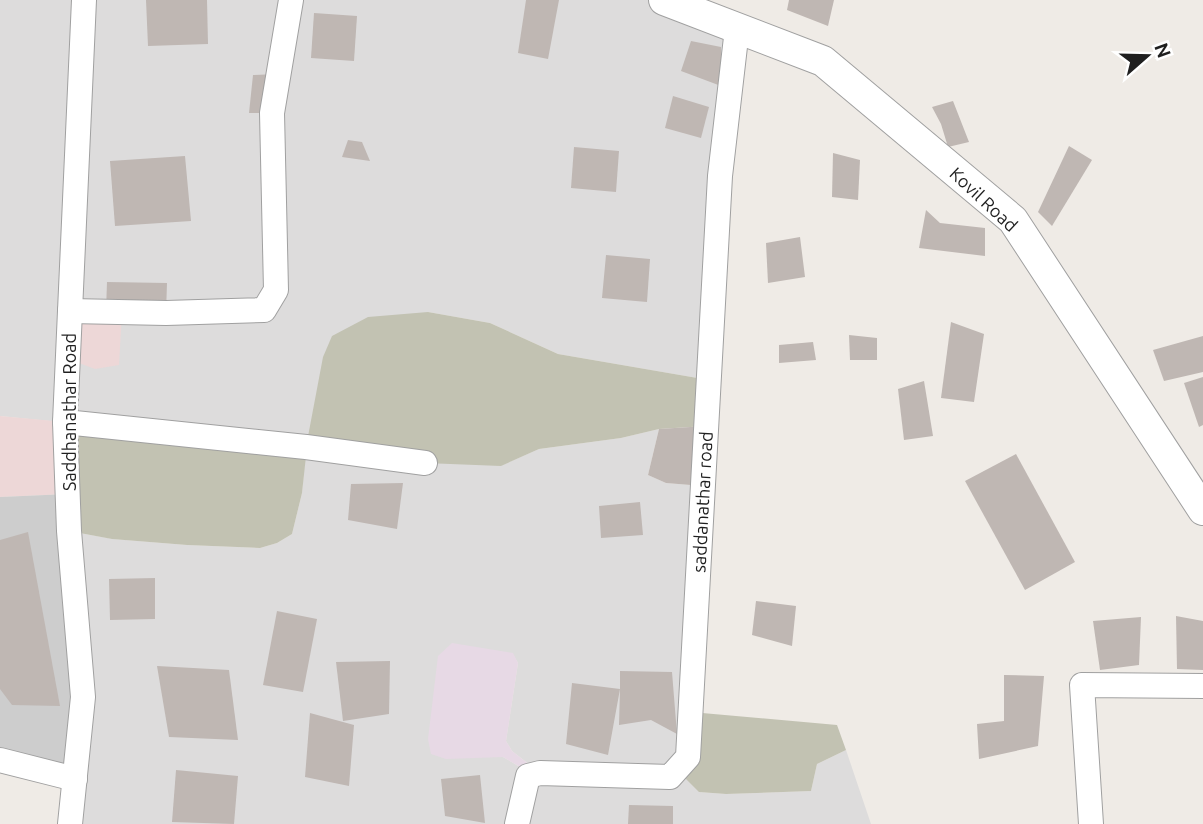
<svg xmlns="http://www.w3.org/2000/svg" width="1203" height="824" font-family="Ubuntu,sans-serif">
<rect width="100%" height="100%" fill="#efebe6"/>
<path fill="#dddcdc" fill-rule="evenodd" d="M0,0H662L737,29L709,380L558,354L490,323L428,312L500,466L539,449L621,438L659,429L648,475L666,483L703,486L699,792L726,794L811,791L817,764L846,750L871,824H70L69,531L113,539L187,545L260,548L277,543L292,534L302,493L306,447L0,416ZM512,653L518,663L506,741L512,751L539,772L532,774L503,757Z"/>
<g fill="#edd7d7">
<polygon points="70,311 122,312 119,365 95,369 68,359"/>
<polygon points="0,416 65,422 68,494 0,497"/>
</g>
<polygon fill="#e7d9e5" points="452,643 513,653 518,663 506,741 512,751 540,773 532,774 503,757 446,759 431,754 428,739 438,656"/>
<polygon fill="#cdcdcd" points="68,494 75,779 0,760 0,497"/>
<g fill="#c2c2b2">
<polygon points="428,312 490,323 558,354 709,380 706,426 659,429 621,438 539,449 501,466 425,463 307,447 302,493 292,534 277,543 260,548 187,545 112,539 69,531 65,422 306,447 323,357 332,336 368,317"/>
<polygon points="691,712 837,725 846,750 817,764 811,791 726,794 699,792 686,779"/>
</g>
<g fill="#bfb7b3">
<polygon points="146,0 207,0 208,44 148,46"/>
<polygon points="526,0 559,0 548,59 518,53"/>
<polygon points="789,0 834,0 828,26 787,10"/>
<polygon points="314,13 357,16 354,61 311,58"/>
<polygon points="691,41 721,47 721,86 681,71"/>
<polygon points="278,74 272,113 249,113 253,75"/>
<polygon points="673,96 709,107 701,138 665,128"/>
<polygon points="953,101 969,142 948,147 941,124 932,107"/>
<polygon points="348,140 362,142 370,161 342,157"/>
<polygon points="1069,146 1092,160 1052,226 1038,212"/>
<polygon points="574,147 619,151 616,192 571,188"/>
<polygon points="833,153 860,160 858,200 832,197"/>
<polygon points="185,156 191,221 115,226 110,161"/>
<polygon points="926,210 940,223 985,228 985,256 919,248"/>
<polygon points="800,237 805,277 768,283 766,243"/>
<polygon points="606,255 650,259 647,302 602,298"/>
<polygon points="107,282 167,283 166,313 106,311"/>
<polygon points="951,322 984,334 974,402 941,398"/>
<polygon points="849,335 877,338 877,360 850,360"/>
<polygon points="1203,336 1203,372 1164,381 1153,350"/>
<polygon points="813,342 816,360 779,363 779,345"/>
<polygon points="1203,377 1203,425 1199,427 1184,383"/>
<polygon points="924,381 933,436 904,440 898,389"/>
<polygon points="706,426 703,486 666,483 648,475 659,429"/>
<polygon points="1016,454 1075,562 1025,590 965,481"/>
<polygon points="403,483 397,529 348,520 351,484"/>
<polygon points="640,502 643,535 601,538 599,506"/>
<polygon points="28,532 60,706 12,705 0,689 0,540"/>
<polygon points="155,578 155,619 110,620 109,579"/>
<polygon points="756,601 796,606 792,646 752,635"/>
<polygon points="277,611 317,619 303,692 263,685"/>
<polygon points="1176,616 1203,621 1203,670 1177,669"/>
<polygon points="1141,617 1139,665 1100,670 1093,621"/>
<polygon points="390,661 389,714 343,721 336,662"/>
<polygon points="157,666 229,670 238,740 169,737"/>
<polygon points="620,671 672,672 677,734 651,720 619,725 620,689 608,755 566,744 572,683 620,689"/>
<polygon points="1004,675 1044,676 1038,746 979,759 977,724 1004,721"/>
<polygon points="310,713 354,725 349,786 305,777"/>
<polygon points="176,770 238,776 234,824 172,822"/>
<polygon points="480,775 485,823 445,816 441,779"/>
<polygon points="629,805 673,806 673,824 628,824"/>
</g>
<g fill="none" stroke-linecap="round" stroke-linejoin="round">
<g stroke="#a0a0a0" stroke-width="26">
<g id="minor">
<polyline points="70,311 166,313 264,310 276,290 272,113 291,0"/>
<polyline points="65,422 306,447 425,463"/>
<polyline points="0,760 75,779"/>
<polyline points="70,824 83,697 69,531 65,422 84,0"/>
<polyline points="517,824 528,776 540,773 670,777 688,757 720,176 737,29"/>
<polyline points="1091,824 1082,685 1203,686"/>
</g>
</g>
<g stroke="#a0a0a0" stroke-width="32">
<polyline id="tertiary" points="664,0 823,61 1013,220 1203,510"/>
</g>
<use href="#minor" stroke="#fff" stroke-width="24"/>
<use href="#tertiary" stroke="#fff" stroke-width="30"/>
</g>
<g text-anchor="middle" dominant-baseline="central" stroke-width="5" stroke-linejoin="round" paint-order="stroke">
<g font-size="18" fill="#1f1f1f" stroke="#fff">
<text transform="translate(984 199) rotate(43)">Kovil Road</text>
<text transform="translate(69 412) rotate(-90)">Saddhanathar Road</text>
<text transform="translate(702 502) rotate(-87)">saddanathar road</text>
</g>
</g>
<g transform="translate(1147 56) rotate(70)" stroke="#ffffff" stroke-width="5" paint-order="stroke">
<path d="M0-5L12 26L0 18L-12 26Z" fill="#1f1f1f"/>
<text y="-10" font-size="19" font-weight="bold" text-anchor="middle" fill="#1f1f1f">N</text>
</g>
</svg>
